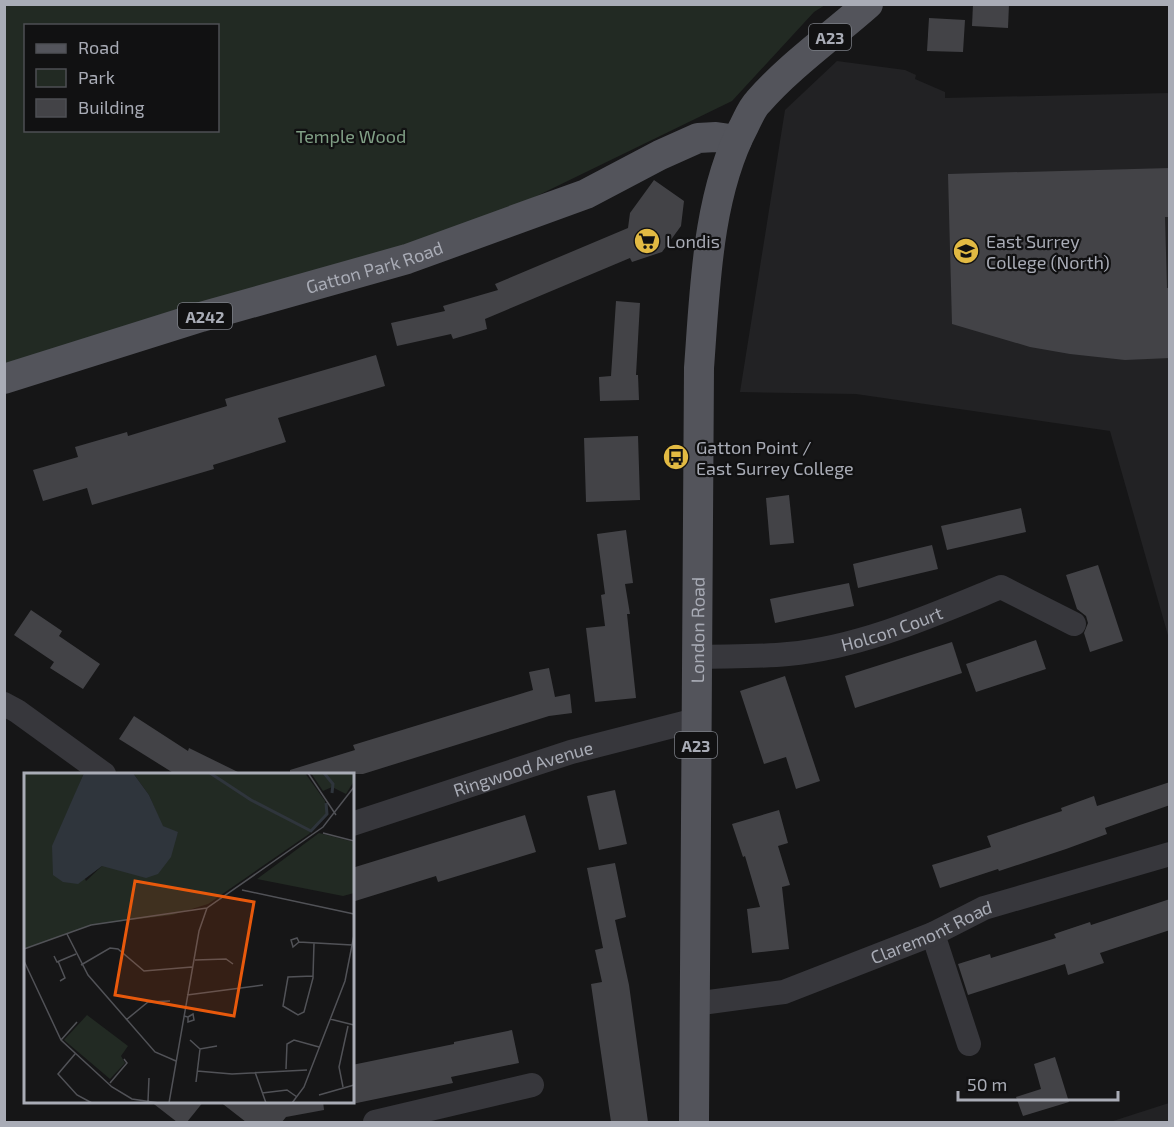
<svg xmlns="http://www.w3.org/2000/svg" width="1174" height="1127" font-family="'Exo 2',sans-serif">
<rect width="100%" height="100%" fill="#161617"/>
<g fill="#222224">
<polygon points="837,61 905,70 916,75 915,79 945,92 945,98 1169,93 1169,639 1110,431 856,394 740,392 785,110"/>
<polygon points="1169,1103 1169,1122 1110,1122"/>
</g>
<path fill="#222a23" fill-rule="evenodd" d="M5,5H825L814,12L732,101L407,259L5,379ZM26,26H218V130H26Z"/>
<g fill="#434347">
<polygon points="973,4 1009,4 1008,28 972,26"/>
<polygon points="929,18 965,20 963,52 927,51"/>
<polygon points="1170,168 1170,217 1165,217 1167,288 1170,288 1170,358 1125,360 1070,354 1030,347 952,324 948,174"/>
<polygon points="654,180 684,201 681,226 662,252 632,262 630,258 485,319 487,329 453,339 451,334 397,346 391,323 445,311 443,306 498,290 495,284 628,228 630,213"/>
<polygon points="616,301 640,303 636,375 638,375 639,400 600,401 599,377 611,376"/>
<polygon points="376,355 385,386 278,418 286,442 213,465 214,469 92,505 87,488 43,501 33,470 78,457 75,447 127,432 128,436 227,406 225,399"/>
<polygon points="638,436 640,500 586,502 584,438"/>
<polygon points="789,495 794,543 770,545 766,498"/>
<polygon points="1021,508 1026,532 947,550 941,526"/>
<polygon points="626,530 633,583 625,584 630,614 627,614 636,698 595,702 586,628 605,626 601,595 605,594 597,534"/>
<polygon points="932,545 938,569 858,588 853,564"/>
<polygon points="1098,565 1123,641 1090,652 1084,633 1088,623 1086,616 1077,609 1066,575"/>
<polygon points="849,583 854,606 775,623 770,599"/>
<polygon points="31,610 62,631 59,636 100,664 83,689 50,668 54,662 14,635"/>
<polygon points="1036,640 1046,669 976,692 966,664"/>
<polygon points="952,642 962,673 855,708 845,676"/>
<polygon points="549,668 555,697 570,694 572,713 549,716 363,774 290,774 290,770 355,750 353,745 533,690 529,672"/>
<polygon points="785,676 820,781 796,789 786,757 764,764 740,691"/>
<polygon points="134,716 188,751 189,748 242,774 175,774 119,739"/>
<polygon points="1170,782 1170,805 1105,828 1107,834 1066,849 999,871 998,869 940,888 932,865 991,847 987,836 1062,811 1061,808 1094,796 1097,806"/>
<polygon points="615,790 627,844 599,850 587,796"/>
<polygon points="779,810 788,843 778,846 790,885 782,887 789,949 752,953 747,909 760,907 745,856 743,857 732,824"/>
<polygon points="525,815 536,852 438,882 436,876 352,902 352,868"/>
<polygon points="615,863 626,917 615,920 629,985 648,1122 611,1122 591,984 602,982 595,950 603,948 587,868"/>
<polygon points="1170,899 1170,930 1100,953 1104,963 1068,975 1065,964 968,995 958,964 990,954 991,958 1056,938 1054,934 1090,922 1091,925"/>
<polygon points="512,1030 519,1063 451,1077 453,1083 352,1104 352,1065 454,1044 454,1042"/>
<polygon points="1055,1057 1069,1102 1023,1116 1016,1097 1041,1089 1034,1064"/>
<polygon points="150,1101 204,1101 187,1122 177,1122"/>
<polygon points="219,1101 323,1101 324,1110 286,1117 282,1122 246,1122"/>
</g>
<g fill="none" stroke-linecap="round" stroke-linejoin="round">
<g stroke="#37373c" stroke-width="24">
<path id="s1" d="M697,657C727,656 758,657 788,654C862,647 933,615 1001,587L1074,624"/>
<polyline points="4,704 17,711 104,774"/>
<path id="s2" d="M352,824L571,752L696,720"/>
<polyline points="933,934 969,1044"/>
<path id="s3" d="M694,1004L784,992L933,934L984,908L1170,854"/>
<polyline points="375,1122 532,1085"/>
</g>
<g stroke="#53545b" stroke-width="30">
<path id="s4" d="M4,379L201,317L407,259L586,194L660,155L698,138L716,137L737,140"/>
<path id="s5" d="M694,1122L699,368C705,289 707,196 744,126C748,118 752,108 758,102C787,68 833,35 868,4"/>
</g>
</g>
<defs>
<g id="supermarket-disc" transform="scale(1.35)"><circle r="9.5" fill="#e2ba43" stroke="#111112"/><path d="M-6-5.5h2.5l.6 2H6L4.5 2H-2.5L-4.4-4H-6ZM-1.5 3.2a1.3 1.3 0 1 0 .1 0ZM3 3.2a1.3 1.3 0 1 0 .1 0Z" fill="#111"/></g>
<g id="university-disc" transform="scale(1.35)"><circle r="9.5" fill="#e2ba43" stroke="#111112"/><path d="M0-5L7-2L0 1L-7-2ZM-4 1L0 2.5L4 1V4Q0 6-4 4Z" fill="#111"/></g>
<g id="bus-disc" transform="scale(1.35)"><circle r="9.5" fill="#e2ba43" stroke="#111112"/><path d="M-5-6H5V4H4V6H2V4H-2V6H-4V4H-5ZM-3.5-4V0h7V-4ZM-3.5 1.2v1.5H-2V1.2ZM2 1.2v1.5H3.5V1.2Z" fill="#111"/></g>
</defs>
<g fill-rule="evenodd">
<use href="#supermarket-disc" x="647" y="241"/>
<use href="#university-disc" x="966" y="251"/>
<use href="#bus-disc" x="676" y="457"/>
</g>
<g text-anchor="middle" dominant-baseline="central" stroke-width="4.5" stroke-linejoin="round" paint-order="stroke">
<g fill="#111112" stroke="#7b7e85" stroke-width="1.5">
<rect x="809" y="24" width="42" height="26" rx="4.5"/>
<rect x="178" y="303" width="54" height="26" rx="4.5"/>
<rect x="675" y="732" width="42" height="26" rx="4.5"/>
</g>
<g font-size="16" font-weight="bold" fill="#a9acb6">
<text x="830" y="37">A23</text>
<text x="205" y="316">A242</text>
<text x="696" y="745">A23</text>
</g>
<g font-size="18" fill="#81a086" stroke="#111112">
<text x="351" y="136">Temple Wood</text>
</g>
<g font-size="18" fill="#a9acb6" stroke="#111112" text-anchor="start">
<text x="666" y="241">Londis</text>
<text x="986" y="241">East Surrey<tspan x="986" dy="21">College (North)</tspan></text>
<text x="696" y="447">Gatton Point /<tspan x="696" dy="21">East Surrey College</tspan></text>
</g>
<g font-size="18" fill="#a9acb6" stroke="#111112">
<text stroke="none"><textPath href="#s4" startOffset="387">Gatton Park Road</textPath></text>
<text stroke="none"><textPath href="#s1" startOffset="198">Holcon Court</textPath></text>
<text stroke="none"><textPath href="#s5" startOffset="492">London Road</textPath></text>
<text stroke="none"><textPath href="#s2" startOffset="180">Ringwood Avenue</textPath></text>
<text stroke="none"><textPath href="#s3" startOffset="250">Claremont Road</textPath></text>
</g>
</g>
<g transform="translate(24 773)">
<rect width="330" height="330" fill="#161617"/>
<path d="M0,0H60L38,54L62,108L78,93L154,60L138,53L125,22L109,0H281L301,28L303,41L285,61L184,131L148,142L67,152L0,176ZM287,0H330V8L322,21L308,14L299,18ZM295,60L330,69V120L319,123L233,106ZM63,242L104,273L97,283L101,290L86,306L40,267Z" fill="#222a23"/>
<path d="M60,0H109L125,22L139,53L154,59L147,84L134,101L122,105L78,93L54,111L39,109L29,102L28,73Z" fill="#2f353c"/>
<path fill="none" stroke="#2f353c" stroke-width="3" d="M186,0L227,27L287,58L303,41L302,30M300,0L309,11L308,20"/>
<path fill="none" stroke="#515257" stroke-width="1.5" d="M284,0L312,42M299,60L330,68M218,117L330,141M43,161L64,202L131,279L152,288M275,169L269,174L267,167L273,165L275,169L328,172M0,176L67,152L183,135M30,183L33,189L52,181M171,187L202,186L209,191M0,188L37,267L88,314L108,326L135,330M34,188L41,205L36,208M57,192L86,175L94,176L120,198L168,194M289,203L264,204L259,233L274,242L280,239L289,205V203L290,170M163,222L239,212M160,243L164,244V249L170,247L169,241L164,244M306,246L330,252M102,247L124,229L146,228M37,267L53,249M166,267L176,276L193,273M51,281L34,301L53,322L68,330M262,296L263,271L270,267L295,274M173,298L208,301L283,297M231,299L242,330M172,309L176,276M86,310L103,290L100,286M319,314L315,294L324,253M238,320L263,317L273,324M295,322L330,312M124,328L125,305M145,330L175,158L183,135L299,54L330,14M268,330L280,314L321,208L330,162"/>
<path fill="#e8590c" fill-opacity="0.15" stroke="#e8590c" stroke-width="3" d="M111,108L230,129L210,243L91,222Z"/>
<rect width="330" height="330" fill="none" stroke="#a9acb6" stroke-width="3"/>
</g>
<rect width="1174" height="1127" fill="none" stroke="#a9acb6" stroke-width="12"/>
<rect x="24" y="24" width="195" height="108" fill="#111112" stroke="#4e4f54" stroke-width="1.5"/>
<rect x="36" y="44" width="30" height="9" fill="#53545b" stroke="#4e4f54" stroke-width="1.5"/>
<text x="78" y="54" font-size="18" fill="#a9acb6">Road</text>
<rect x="36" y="69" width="30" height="18" fill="#222a23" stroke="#4e4f54" stroke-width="1.5"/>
<text x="78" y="84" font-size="18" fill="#a9acb6">Park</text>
<rect x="36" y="99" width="30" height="18" fill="#434347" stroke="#4e4f54" stroke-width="1.5"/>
<text x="78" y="114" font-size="18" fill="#a9acb6">Building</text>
<path d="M958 1091v9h160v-9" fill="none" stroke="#a9acb6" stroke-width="3"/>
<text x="967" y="1091" font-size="18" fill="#a9acb6" stroke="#111112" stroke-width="4.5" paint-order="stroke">50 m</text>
</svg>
